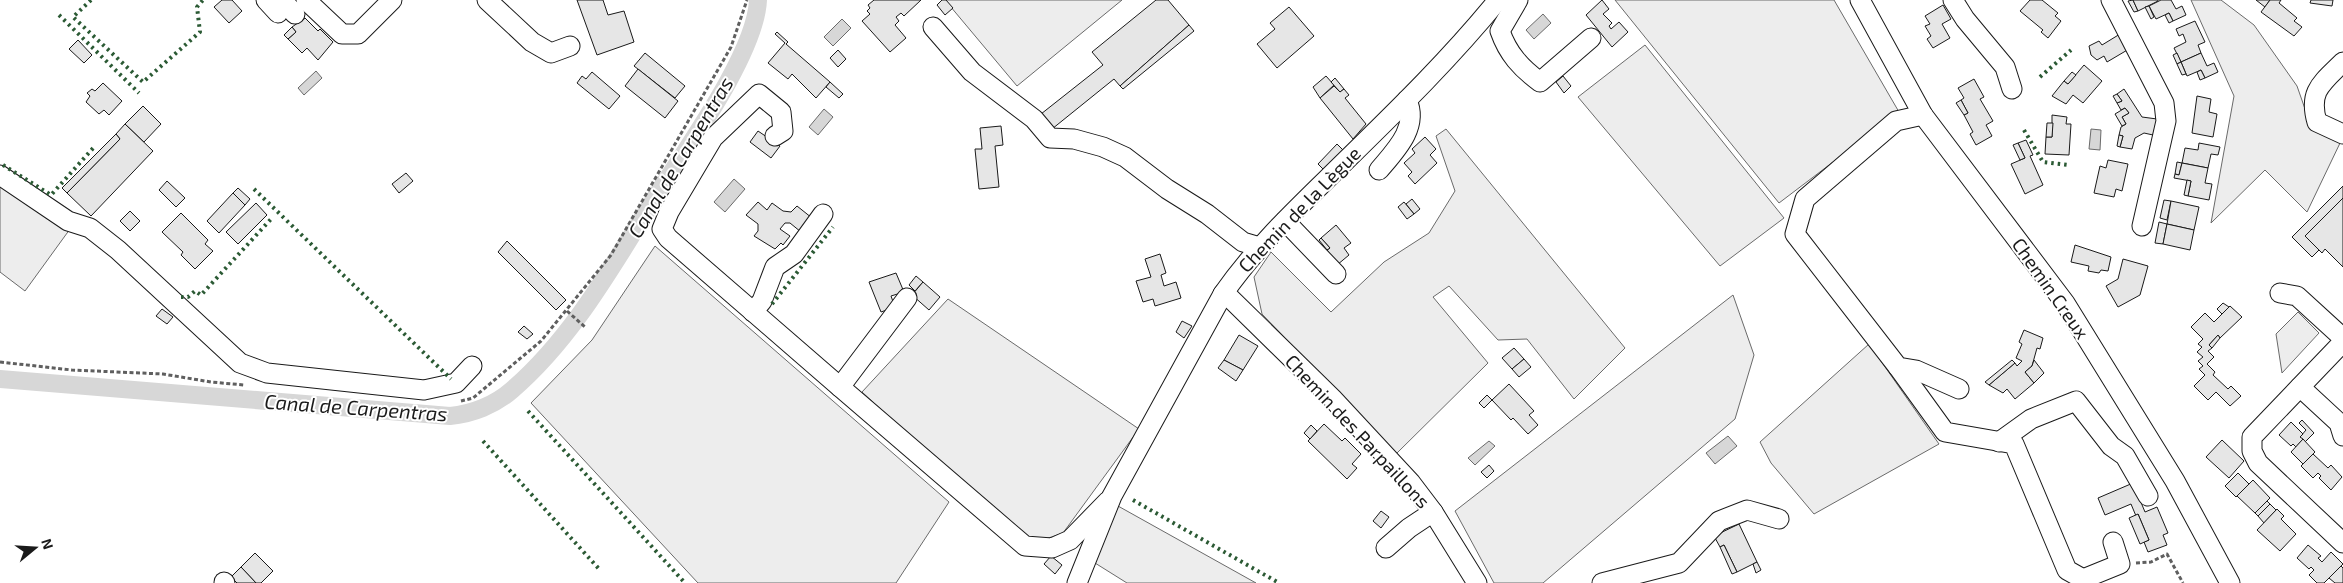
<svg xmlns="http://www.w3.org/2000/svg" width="2343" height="583" font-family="'Exo 2',sans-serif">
<rect width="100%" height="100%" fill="#fff"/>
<g fill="#ededed" stroke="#6a6a6a">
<polygon points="945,0 1122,0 1017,86"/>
<polygon points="1615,0 1834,0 1899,112 1779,203"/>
<polygon points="2191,0 2221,0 2254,25 2297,86 2312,129 2341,141 2307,212 2265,170 2211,223 2234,96"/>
<polygon points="1645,45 1784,218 1720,266 1578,97"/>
<polygon points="1446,129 1625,348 1574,399 1527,339 1498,340 1449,286 1433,297 1488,363 1396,454 1262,314 1254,277 1271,252 1331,312 1384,262 1429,233 1455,191 1436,136"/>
<polygon points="0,183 70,229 25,291 0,272"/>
<polygon points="655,246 949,502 896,583 698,583 531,403 592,340"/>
<polygon points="1733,295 1754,355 1735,419 1543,583 1494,583 1455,511"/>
<polygon points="948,299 1139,429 1063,533 1034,543 976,497 862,392"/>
<polygon points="2298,312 2319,333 2282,373 2276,334"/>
<polygon points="1869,344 1939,444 1814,514 1771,463 1760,442"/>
<polygon points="1118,506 1256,583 1127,583 1095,563"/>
</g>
<g fill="#d7d7d7" stroke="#6a6a6a">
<polygon points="1543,14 1551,23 1534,39 1526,30"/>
<polygon points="842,19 851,28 833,46 824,37"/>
<polygon points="316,71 322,78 304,95 298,88"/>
<polygon points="824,109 833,117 818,135 809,127"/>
<polygon points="2091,129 2101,130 2100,150 2089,149"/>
<polygon points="734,179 745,189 725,212 714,202"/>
<polygon points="1728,436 1737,446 1715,464 1706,453"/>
<polygon points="1489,441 1495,446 1475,465 1468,458"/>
</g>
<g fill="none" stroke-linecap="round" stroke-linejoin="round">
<path stroke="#d7d7d7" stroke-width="18" d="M0,379L450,416C472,414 495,405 512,390C576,335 617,257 662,187C691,142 756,51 758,0"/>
</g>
<g fill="#e6e6e6" stroke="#1a1a1a">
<polygon points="222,0 232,0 242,11 229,23 214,7"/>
<polygon points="577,0 603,0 608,15 624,11 634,42 597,55"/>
<polygon points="874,0 921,0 904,16 901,13 896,17 899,21 895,25 906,38 890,52 862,21 870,14 867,11 870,8 868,5"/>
<polygon points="942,0 946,0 953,8 945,15 937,5"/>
<polygon points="1156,0 1168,0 1189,25 1120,86 1114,79 1052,129 1041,114 1103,65 1092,52"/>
<polygon points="1602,0 1609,9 1603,14 1612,23 1609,26 1611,29 1619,22 1628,32 1612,47 1586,15"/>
<polygon points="2030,0 2042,0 2058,13 2055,16 2061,21 2048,38 2041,32 2043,30 2020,11"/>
<polygon points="2133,0 2138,11 2134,12 2128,1"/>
<polygon points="2133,0 2158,0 2158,1 2138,11"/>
<polygon points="2161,0 2171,0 2176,9 2182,6 2186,15 2173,21 2169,13 2156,19 2149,6"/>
<polygon points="2256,0 2270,0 2265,7"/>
<polygon points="2270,0 2281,0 2279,3 2297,18 2294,21 2302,27 2294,36 2261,12"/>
<polygon points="2311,0 2333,0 2332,6 2310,3"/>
<polygon points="1943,5 1951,19 1942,24 1950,38 1933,48 1927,39 1931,36 1925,26 1930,24 1925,16"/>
<polygon points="2149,6 2154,17 2151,19 2145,7"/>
<polygon points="1289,7 1314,36 1277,68 1257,44 1275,29 1270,23"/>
<polygon points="2169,13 2173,21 2169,23 2165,15"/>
<polygon points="305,18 318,31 320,29 333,42 318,60 307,48 302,53 288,39 296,32 292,27"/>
<polygon points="2195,21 2205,42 2198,45 2201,53 2181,62 2174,48 2186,42 2183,34 2179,36 2176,29"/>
<polygon points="1189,25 1194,31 1123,89 1120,86"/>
<polygon points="292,27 296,32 288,39 284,35"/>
<polygon points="777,32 788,42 786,44 830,82 816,98 792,74 788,79 768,63 785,43 775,34"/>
<polygon points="2120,34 2129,49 2107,62 2104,56 2097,60 2091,55 2089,46 2099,41 2102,45"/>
<polygon points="78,40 92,55 84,63 69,49"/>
<polygon points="838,50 846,59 838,67 830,58"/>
<polygon points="645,53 685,86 675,98 634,66"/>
<polygon points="2177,53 2181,62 2177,64 2173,55"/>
<polygon points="2201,53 2207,66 2214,63 2218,72 2205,78 2201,70 2187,76 2181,62"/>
<polygon points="2181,62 2186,74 2182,75 2177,64"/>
<polygon points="2084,65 2102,81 2083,103 2073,95 2066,104 2052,96 2064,81 2068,84"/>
<polygon points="638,69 678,101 665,118 625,86"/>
<polygon points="2201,70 2205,78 2200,80 2197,72"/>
<polygon points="592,72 620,96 609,109 577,83 582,76 586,79"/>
<polygon points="2072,72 2076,75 2068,84 2064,81"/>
<polygon points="1326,76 1334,85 1320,98 1313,87"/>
<polygon points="1563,76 1571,86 1564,93 1556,82"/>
<polygon points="1335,78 1344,89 1340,92 1331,82"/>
<polygon points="1974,79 1984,97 1980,99 1993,121 1986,125 1992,136 1976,145 1970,134 1973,132 1964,115 1968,113 1961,100 1964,98 1958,88"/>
<polygon points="830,82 843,94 839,98 826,87"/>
<polygon points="103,83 122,101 109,115 104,110 99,114 86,102 90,96 87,93 92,89 95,91"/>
<polygon points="1334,86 1340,92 1344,89 1349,95 1345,98 1366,124 1353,139 1320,98"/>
<polygon points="2124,89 2142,117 2157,119 2153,135 2144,133 2135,138 2132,149 2120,147 2123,136 2119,135 2121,127 2126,124 2122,117 2129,113 2125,108 2121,110 2117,103 2122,101 2117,94"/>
<polygon points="2117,94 2122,101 2117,103 2113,96"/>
<polygon points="2197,96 2211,99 2209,112 2217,114 2213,137 2192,133"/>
<polygon points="1961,100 1968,113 1964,115 1956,103"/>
<polygon points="143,106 161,124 144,142 125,124"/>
<polygon points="2125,108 2129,113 2122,117 2126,124 2122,126 2115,114"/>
<polygon points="2052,115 2067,117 2066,124 2071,124 2069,155 2045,154 2046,137 2052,137"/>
<polygon points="2047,123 2053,123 2052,137 2046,137"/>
<polygon points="125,124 153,151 91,216 67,193 120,139 116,134"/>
<polygon points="1001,126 1003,145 995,146 999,187 979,189 975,149 982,149 980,128"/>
<polygon points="758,131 780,146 771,158 750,142"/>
<polygon points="116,134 120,139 67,193 62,188"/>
<polygon points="2119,135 2123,136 2120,147 2117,146"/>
<polygon points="1425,137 1436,149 1430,155 1437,163 1415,184 1408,176 1412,172 1404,163 1415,153 1412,149"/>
<polygon points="2026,140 2033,155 2030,156 2043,185 2025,194 2011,164 2025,158 2018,143"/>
<polygon points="2018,143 2025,158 2020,160 2013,145"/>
<polygon points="2199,143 2220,147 2218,155 2211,154 2208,168 2182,163 2185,148 2198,150"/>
<polygon points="1337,144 1344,151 1325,171 1318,164"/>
<polygon points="2108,160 2128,164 2122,191 2116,189 2114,197 2094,193 2100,166 2106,168"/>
<polygon points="2177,162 2182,163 2179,175 2175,174"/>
<polygon points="2182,163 2208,168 2205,183 2212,184 2209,200 2188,196 2191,181 2174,178 2175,174 2179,175"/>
<polygon points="406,173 413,181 399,193 392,184"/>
<polygon points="2187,180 2191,181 2188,196 2184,195"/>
<polygon points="167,181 185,198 176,207 159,190"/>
<polygon points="2343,186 2343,198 2305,236 2319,250 2312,257 2292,237"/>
<polygon points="238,188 250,199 245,205 233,193"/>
<polygon points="233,193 245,205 219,233 207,221"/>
<polygon points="2343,198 2343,267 2325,249 2322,253 2305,236"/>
<polygon points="1412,199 1420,209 1414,214 1406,204"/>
<polygon points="2164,200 2171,201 2167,220 2160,218"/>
<polygon points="2171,201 2199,207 2194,230 2167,224"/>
<polygon points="758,202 767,210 772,203 783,211 791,212 797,206 812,218 801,232 790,223 785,223 780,229 790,236 783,245 781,243 775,249 754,236 758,231 758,224 746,215"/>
<polygon points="1404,202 1414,214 1407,219 1398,207"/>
<polygon points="256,203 267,215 238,244 226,232"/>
<polygon points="130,211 140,221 130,231 120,221"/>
<polygon points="181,213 208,240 205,244 213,251 195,269 181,255 183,252 162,232"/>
<polygon points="2159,222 2167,224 2163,244 2155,243"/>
<polygon points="2167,224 2194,230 2190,250 2163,244"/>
<polygon points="1336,225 1351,243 1344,248 1349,255 1337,265 1327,250 1330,248 1321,238"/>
<polygon points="1321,238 1330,248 1327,250 1319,240"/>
<polygon points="507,241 566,300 556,310 498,252"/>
<polygon points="2075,245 2111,257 2108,271 2101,270 2099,273 2088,271 2089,266 2071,262"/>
<polygon points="1160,254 1166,273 1161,275 1164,286 1176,282 1181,298 1155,306 1153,299 1143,302 1136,281 1151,277 1145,259"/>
<polygon points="2123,259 2148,266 2140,295 2118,307 2106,286 2118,279"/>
<polygon points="896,273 904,292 891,296 895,307 881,312 869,282"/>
<polygon points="916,276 923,282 915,291 909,285"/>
<polygon points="923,282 940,297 929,310 912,295"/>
<polygon points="2223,303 2229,307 2222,314 2217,309"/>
<polygon points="2230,306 2242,317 2220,338 2218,335 2209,345 2212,348 2208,351 2214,357 2207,364 2215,372 2213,375 2228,389 2231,386 2241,396 2230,406 2216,392 2208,400 2194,386 2205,375 2199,369 2203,366 2198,361 2203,357 2197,352 2202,347 2198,344 2203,339 2191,327 2205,313 2214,322"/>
<polygon points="162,309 173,317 167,324 156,316"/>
<polygon points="1182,321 1192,326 1184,338 1176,332"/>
<polygon points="524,326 533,334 527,339 518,332"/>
<polygon points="2024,330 2043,338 2040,349 2037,348 2032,366 2025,372 2034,383 2015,399 2007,389 2003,393 1989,385 2015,363 2017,366 2022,361 2016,358 2022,344 2019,342"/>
<polygon points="1239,335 1258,346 1243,370 1224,360"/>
<polygon points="2218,335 2220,338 2212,348 2209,345"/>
<polygon points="1514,348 1524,359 1512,369 1502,358"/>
<polygon points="1524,359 1531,367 1519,377 1512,369"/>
<polygon points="1224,360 1243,370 1236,381 1218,368"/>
<polygon points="2012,360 2015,363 1989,385 1985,382"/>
<polygon points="2034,360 2044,373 2034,383 2025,372 2032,366"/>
<polygon points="1509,384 1534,411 1529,415 1538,425 1528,434 1513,418 1511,420 1492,400"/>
<polygon points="1487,395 1492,400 1484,408 1479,403"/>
<polygon points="2302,420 2314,433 2305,442 2300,437 2306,430 2299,423"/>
<polygon points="2291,422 2303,434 2300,437 2303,439 2296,447 2293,444 2291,446 2279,435"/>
<polygon points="1324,424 1342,441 1345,438 1361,454 1352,464 1357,468 1347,479 1308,441"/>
<polygon points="1311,425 1317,431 1310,439 1304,433"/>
<polygon points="2303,439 2315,452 2303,464 2291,452"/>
<polygon points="2222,440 2244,461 2229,478 2206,457"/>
<polygon points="2313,454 2328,468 2331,465 2342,477 2331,490 2319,478 2321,476 2318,473 2313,478 2301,466"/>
<polygon points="1489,465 1494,471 1487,478 1481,472"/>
<polygon points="2238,473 2249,484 2236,497 2225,486"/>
<polygon points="2253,480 2270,498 2255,513 2237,496"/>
<polygon points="2133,483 2145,512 2157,507 2168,533 2163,535 2167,545 2148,552 2144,542 2149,540 2138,514 2136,516 2131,504 2105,515 2098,498"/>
<polygon points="2267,501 2270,504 2258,516 2255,513"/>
<polygon points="2270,504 2276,510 2264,523 2258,516"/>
<polygon points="2277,509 2284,516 2281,519 2296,534 2280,551 2257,530"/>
<polygon points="1381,511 1389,517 1381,528 1373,521"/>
<polygon points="2138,514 2149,540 2140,544 2129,518"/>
<polygon points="1739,524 1757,562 1737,572 1724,545 1720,547 1714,536"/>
<polygon points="1724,545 1737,572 1732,574 1720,547"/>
<polygon points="2308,545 2321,556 2318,558 2322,562 2331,552 2343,564 2324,583 2317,583 2309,575 2314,570 2311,567 2309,569 2297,558"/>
<polygon points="255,553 273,571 261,583 256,583 241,567"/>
<polygon points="1051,556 1062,565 1055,574 1044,564"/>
<polygon points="1757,562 1761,570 1756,573 1753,564"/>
<polygon points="2341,566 2343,568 2343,583 2335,583 2329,578"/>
<polygon points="241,567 256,583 237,583 231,577"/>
</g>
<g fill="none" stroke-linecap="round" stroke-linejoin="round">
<g stroke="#1a1a1a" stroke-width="21">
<g id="minor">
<polyline points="266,0 278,13"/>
<polyline points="282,0 295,14"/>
<polyline points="306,0 342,34 358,34 392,0"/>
<polyline points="487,0 532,42 551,53 570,46"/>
<path d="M1518,0L1500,31C1508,54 1521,68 1540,82L1591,38"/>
<polyline points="1860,0 1923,115 2065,303 2175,481 2230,583"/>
<polyline points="1953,0 1965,19 2005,67 2012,89"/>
<polyline points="2111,0 2164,103 2166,121 2142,226"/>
<polyline points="933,27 972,72 1034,119 1050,138 1074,139 1103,147 1125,157 1167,189 1207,214 1243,242 1260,247"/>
<path d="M2343,62C2322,83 2308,91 2317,122L2343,134"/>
<polyline points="1923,115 1896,121 1805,199 1795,234 1898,367 1916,370 1959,389"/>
<polyline points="775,136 783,131 781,112 759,94 713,138 669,212 662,229 668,238 840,387"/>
<path d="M1379,170C1396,150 1419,127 1407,100"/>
<polyline points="0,175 68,221 90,228 118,250 240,363 267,373 424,390 456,383 472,366"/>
<polyline points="1285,221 1336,274"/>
<polyline points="2280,293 2297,296 2343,338"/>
<polyline points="1223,294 1230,298 1332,398 1411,483 1433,512 1477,583"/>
<polyline points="907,298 840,387 1025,546 1052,548 1070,540 1108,501"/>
<polyline points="753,312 762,301 775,267 794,254 823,214"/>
<polyline points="2343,342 2252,437 2252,451 2258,463 2343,543"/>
<polyline points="1898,367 1945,432 2014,444 2067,570 2083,579 2120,564 2113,542"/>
<polyline points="2300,387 2339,423 2343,436"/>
<polyline points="1999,442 2031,419 2076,401 2111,446 2125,456 2148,496"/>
<polyline points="1386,548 1409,528 1433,512"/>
<polyline points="224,582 225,583"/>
<path d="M1077,583L1112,496L1223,294C1253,251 1290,215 1327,179C1386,121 1446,64 1498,0"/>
<polyline points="1602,583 1679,563 1719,521 1747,510 1779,519"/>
</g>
</g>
<g stroke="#5f5f5f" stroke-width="3" stroke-dasharray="4 2.5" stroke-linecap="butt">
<polyline points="567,311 585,327"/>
<polyline points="0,362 72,370 163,374 211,382 244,385"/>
<polyline points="461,401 473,398 541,341 611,255 731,47 747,0"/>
<polyline points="2136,563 2151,562 2167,554 2183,583"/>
</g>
<use href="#minor" stroke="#fff" stroke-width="19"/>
<g stroke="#2b5a34" stroke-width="4" stroke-dasharray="2.5 4" stroke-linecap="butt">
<polyline points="91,0 73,17 143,82 200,32 197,7 203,0"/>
<polyline points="59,15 139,93"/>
<polyline points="2040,77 2071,50"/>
<polyline points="2024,130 2043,162 2068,165"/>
<polyline points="3,165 51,195 95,146"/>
<polyline points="254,189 451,379"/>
<polyline points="181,297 188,297 195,291 201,295 272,218"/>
<polyline points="772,304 833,227"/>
<polyline points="528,411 685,583"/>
<polyline points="483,441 600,570"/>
<polyline points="1133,500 1279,583"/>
</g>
</g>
<g text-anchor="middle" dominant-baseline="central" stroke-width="4" stroke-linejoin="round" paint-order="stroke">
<g font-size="19" fill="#1a1a1a" stroke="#fff">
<text transform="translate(1299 209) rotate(-46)">Chemin de la Lègue</text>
<text transform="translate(2051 288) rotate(55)">Chemin Creux</text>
<text transform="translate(1358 431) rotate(47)">Chemin des Parpaillons</text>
</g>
<g font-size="20" font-style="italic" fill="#1a1a1a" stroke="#fff">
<text transform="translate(680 157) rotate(-59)">Canal de Carpentras</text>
<text transform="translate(356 407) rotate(4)">Canal de Carpentras</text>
</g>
</g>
<g transform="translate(35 548) rotate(72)" stroke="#ffffff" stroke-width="4" paint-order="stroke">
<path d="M0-4L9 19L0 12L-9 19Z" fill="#1a1a1a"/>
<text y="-8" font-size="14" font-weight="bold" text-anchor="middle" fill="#1a1a1a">N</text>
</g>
</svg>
